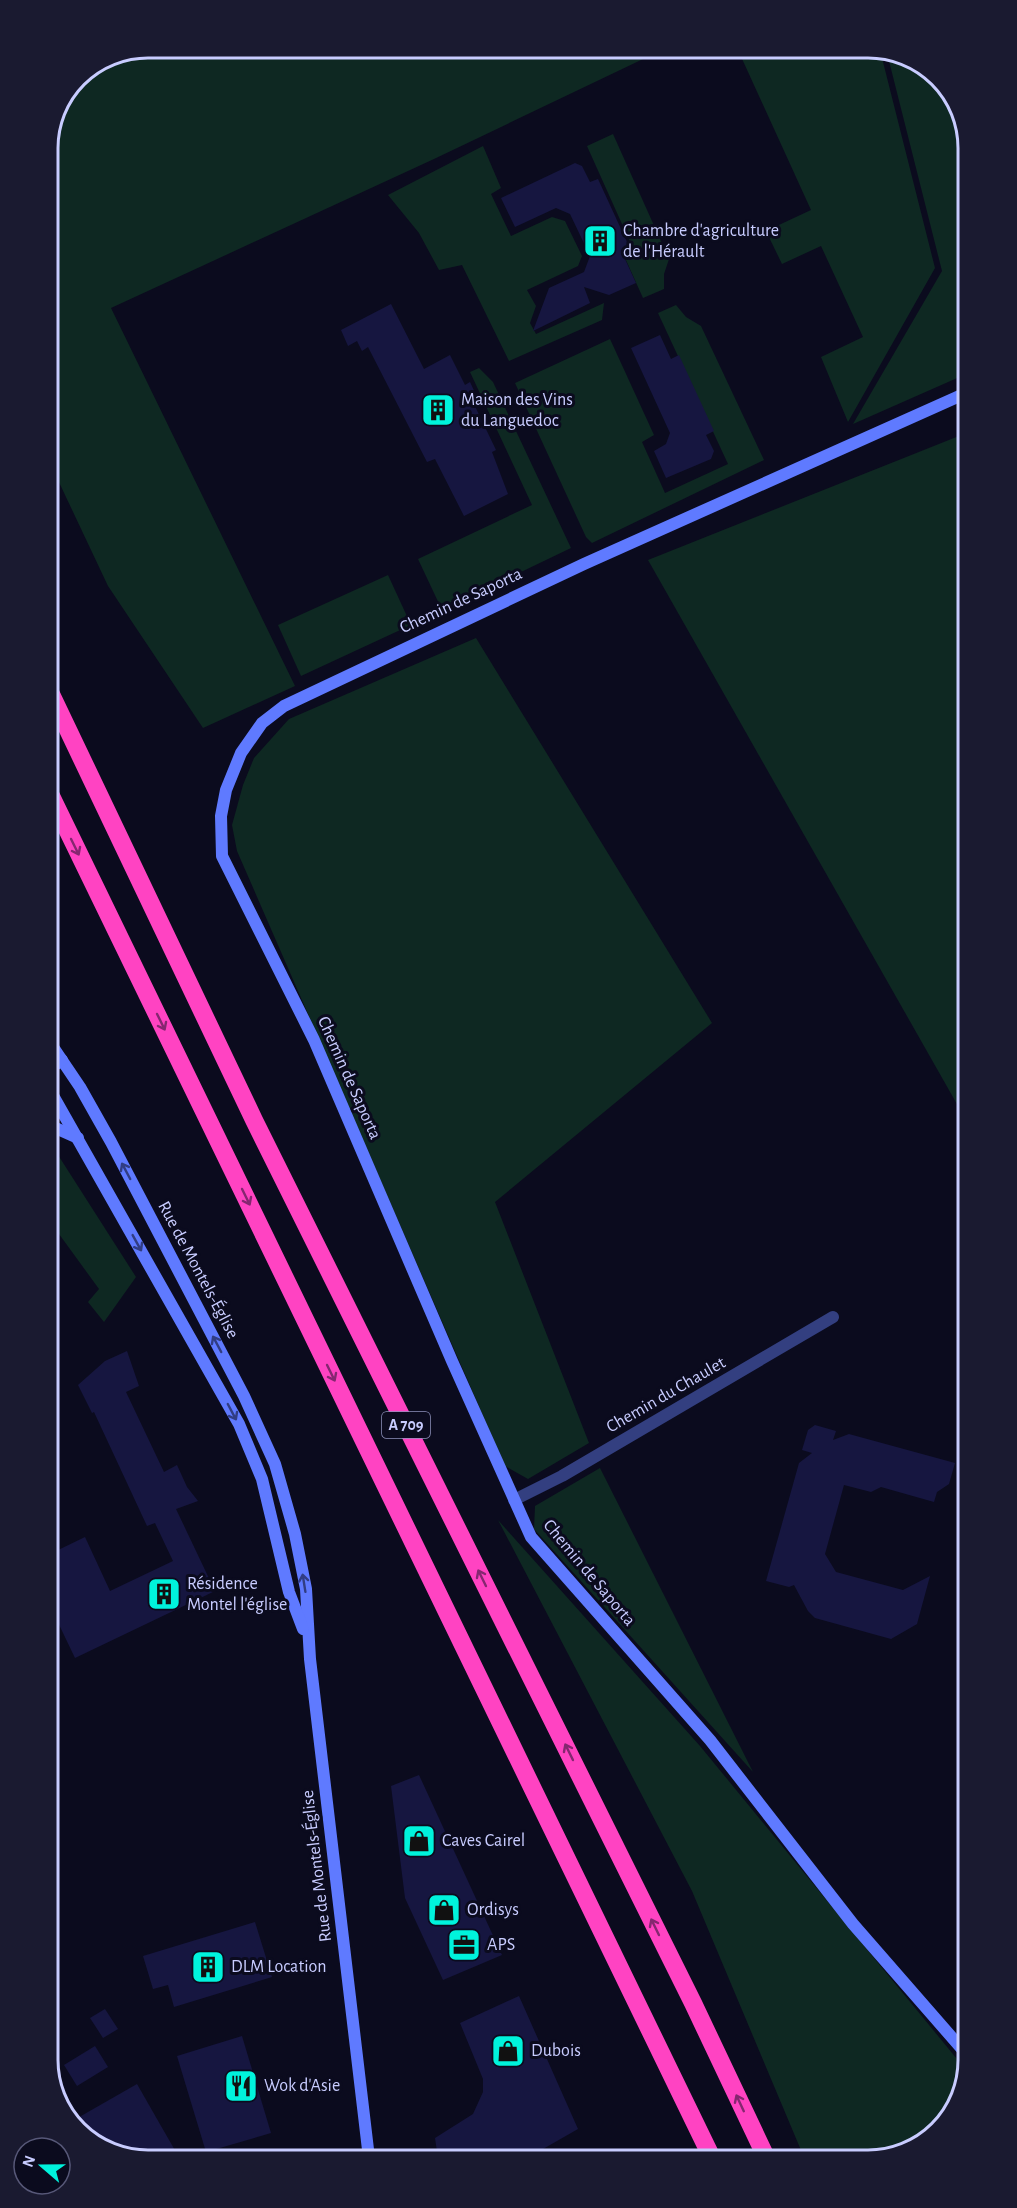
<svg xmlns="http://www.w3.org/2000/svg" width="1017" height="2208" font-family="'Alegreya Sans',sans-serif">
<rect width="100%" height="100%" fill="#0b0b1e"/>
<g fill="#0e2822">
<polygon points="875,48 880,50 935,268 848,422 821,357 863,337 821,246 782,264 766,231 811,210 738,50"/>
<polygon points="662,50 434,159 111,308 295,686 203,728 108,586 49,461 48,142 78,77 110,56"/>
<polygon points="887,53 929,69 964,116 964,375 853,424 942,271"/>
<polygon points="613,134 669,259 664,274 664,289 643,298 625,258 635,253 587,146"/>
<polygon points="483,146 501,188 491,194 511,236 552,217 565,221 582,256 578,266 527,290 536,306 530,323 536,334 604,303 602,320 509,361 462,265 439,270 419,233 388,195"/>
<polygon points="676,305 686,317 701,326 764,460 592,543 586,537 515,383 610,339 654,435 642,442 665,493 728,464 658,313"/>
<polygon points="479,368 493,382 571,548 442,610 418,559 532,505 470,372"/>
<polygon points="964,434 966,1120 648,560"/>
<polygon points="388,575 411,625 301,676 278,625"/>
<polygon points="476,638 712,1023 495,1202 589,1443 528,1479 505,1466 237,851 232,825 243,785 254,758 289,719"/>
<polygon points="51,1144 136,1277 104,1322 88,1302 99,1289 51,1223"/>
<polygon points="600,1468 753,1772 534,1529 535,1506"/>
<polygon points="498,1520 700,1746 966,2070 952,2116 901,2155 803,2155 692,1891"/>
</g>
<g fill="#161640">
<polygon points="575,163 582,166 590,182 598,179 633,255 625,259 636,283 609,295 584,287 590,303 533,331 549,288 584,272 590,256 570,214 556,208 515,227 501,198"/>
<polygon points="391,304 424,369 450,355 465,385 470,382 477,397 472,400 496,450 492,452 508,494 464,516 435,459 427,462 368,347 362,351 357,341 348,346 341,330"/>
<polygon points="660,335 671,359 679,355 714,431 706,435 714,451 711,459 666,478 654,451 666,444 670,433 631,348"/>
<polygon points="127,1351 139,1386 126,1392 164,1472 177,1465 187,1487 198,1501 176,1509 215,1591 75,1658 52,1610 52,1553 85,1537 110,1591 173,1561 155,1523 147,1526 94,1412 92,1413 78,1385 105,1361"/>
<polygon points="815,1425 836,1431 833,1440 849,1434 955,1463 949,1484 937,1492 934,1502 881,1487 871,1492 844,1485 825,1554 836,1572 903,1590 930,1576 917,1624 891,1639 815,1618 808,1611 794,1585 789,1587 766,1581 799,1463 812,1453 802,1450 808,1430"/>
<polygon points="419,1775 502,1955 443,1980 405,1898 391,1786"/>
<polygon points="255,1922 272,1977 174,2007 168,1985 153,1989 143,1956"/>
<polygon points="519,1996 578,2129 529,2157 438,2158 435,2138 473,2114 483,2092 483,2079 460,2023"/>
<polygon points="105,2009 118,2029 103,2038 90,2018"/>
<polygon points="242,2036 271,2133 206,2152 177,2056"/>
<polygon points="95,2046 108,2067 77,2086 64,2065"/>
<polygon points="137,2084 161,2126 180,2159 142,2160 88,2139 74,2120"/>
</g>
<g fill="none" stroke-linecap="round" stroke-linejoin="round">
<polyline stroke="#333f80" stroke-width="12" points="514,1500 562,1476 833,1317"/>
<g stroke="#5f7aff" stroke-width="12">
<polyline points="964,394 584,564 284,706 262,723 241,753 226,790 221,816 222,856 314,1040 452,1361 531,1537 710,1740 853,1924 969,2057"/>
<polyline points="51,1044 80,1087 111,1142 244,1396 275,1464 295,1534 306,1589 310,1659 369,2158"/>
<polyline points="51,1068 62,1060"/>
<polyline points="51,1092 239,1424 262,1479 289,1592 303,1629"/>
<polyline points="51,1126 78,1138"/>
</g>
<g stroke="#ff43c2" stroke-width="18">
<polyline points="50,692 254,1120 693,2003 765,2155"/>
<polyline points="50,794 711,2156"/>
</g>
</g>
<defs><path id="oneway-shaft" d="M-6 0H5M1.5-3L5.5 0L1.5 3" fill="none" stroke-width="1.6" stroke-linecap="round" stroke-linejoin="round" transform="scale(1.5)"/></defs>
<g stroke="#852770">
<use href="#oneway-shaft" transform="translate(75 847) rotate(64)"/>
<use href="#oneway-shaft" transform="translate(161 1022) rotate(64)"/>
<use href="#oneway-shaft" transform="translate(246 1197) rotate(64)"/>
<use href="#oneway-shaft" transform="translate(331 1373) rotate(64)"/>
<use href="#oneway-shaft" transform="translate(482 1578) rotate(-116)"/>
<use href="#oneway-shaft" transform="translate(569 1752) rotate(-116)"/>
<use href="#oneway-shaft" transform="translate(655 1927) rotate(-116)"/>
<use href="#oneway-shaft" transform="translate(740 2103) rotate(-115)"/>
</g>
<g stroke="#313d83">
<use href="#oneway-shaft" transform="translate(126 1171) rotate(-118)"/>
<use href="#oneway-shaft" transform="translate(137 1243) rotate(61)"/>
<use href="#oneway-shaft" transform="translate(217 1344) rotate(-118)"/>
<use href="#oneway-shaft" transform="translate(232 1412) rotate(62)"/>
<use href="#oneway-shaft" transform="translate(304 1583) rotate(-99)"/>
</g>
<defs>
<g id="building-square" transform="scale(1.725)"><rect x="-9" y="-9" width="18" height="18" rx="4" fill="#00f3dc" stroke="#0b0b1e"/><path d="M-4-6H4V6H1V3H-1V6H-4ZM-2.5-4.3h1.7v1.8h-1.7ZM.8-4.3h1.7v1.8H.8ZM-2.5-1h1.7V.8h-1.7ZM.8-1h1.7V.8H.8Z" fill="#111"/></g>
<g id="shop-square" transform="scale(1.725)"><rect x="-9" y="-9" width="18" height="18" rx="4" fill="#00f3dc" stroke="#0b0b1e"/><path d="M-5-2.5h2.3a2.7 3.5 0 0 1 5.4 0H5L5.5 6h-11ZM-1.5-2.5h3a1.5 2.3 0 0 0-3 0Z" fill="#111"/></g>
<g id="office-square" transform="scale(1.725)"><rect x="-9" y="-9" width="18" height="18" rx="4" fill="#00f3dc" stroke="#0b0b1e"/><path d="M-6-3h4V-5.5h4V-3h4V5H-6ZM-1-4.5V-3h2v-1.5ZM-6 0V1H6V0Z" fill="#111"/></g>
<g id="restaurant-square" transform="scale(1.725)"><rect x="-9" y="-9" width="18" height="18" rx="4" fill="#00f3dc" stroke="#0b0b1e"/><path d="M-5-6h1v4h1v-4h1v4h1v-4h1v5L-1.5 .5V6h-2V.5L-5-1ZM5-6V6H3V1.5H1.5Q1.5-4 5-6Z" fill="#111"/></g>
</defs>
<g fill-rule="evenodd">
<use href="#building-square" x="600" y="241"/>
<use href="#building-square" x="438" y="410"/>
<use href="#building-square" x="164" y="1594"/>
<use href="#shop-square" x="419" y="1841"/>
<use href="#shop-square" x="444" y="1910"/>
<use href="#office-square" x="464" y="1945"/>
<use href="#building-square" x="208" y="1967"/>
<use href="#shop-square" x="508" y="2051"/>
<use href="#restaurant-square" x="241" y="2086"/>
</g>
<g text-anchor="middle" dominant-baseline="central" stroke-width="6" stroke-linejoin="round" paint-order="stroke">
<rect fill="#0b0b1e" stroke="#8f92bc" stroke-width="1.5" x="382" y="1412" width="48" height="26" rx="4.5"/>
<g font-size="16" font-weight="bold" fill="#c8ccff">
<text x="406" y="1425">A 709</text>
</g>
<g font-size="18" fill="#c8ccff" stroke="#0b0b1e" text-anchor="start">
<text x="623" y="231">Chambre d'agriculture<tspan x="623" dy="21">de l'Hérault</tspan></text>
<text x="461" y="400">Maison des Vins<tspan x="461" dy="21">du Languedoc</tspan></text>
<text x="187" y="1584">Résidence<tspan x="187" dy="21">Montel l'église</tspan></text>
<text x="442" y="1841">Caves Cairel</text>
<text x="467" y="1910">Ordisys</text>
<text x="487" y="1945">APS</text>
<text x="231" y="1967">DLM Location</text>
<text x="531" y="2051">Dubois</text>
<text x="264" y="2086">Wok d'Asie</text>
</g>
<g font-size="18" fill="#c8ccff" stroke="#0b0b1e">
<text transform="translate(461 601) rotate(-25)">Chemin de Saporta</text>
<text transform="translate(349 1078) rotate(66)">Chemin de Saporta</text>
<text transform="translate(198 1270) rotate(62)">Rue de Montels-Église</text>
<text transform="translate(666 1395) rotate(-30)">Chemin du Chaulet</text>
<text transform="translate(589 1573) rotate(50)">Chemin de Saporta</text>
<text transform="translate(317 1866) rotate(-97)">Rue de Montels-Église</text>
</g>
</g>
<path d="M0 0H1017V2208H0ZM148 58H868A90 90 0 0 1 958 148V2060A90 90 0 0 1 868 2150H148A90 90 0 0 1 58 2060V148A90 90 0 0 1 148 58Z" fill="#1a1a30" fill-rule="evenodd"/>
<path fill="none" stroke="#c8ccff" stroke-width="3" d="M148 58H868A90 90 0 0 1 958 148V2060A90 90 0 0 1 868 2150H148A90 90 0 0 1 58 2060V148A90 90 0 0 1 148 58Z"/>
<g transform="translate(42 2166) rotate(290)"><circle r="28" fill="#0b0b1e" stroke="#575878" stroke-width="1.5"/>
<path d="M0-4.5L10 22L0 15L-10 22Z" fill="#00f3dc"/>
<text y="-9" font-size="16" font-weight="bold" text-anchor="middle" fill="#c8ccff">N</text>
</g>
</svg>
